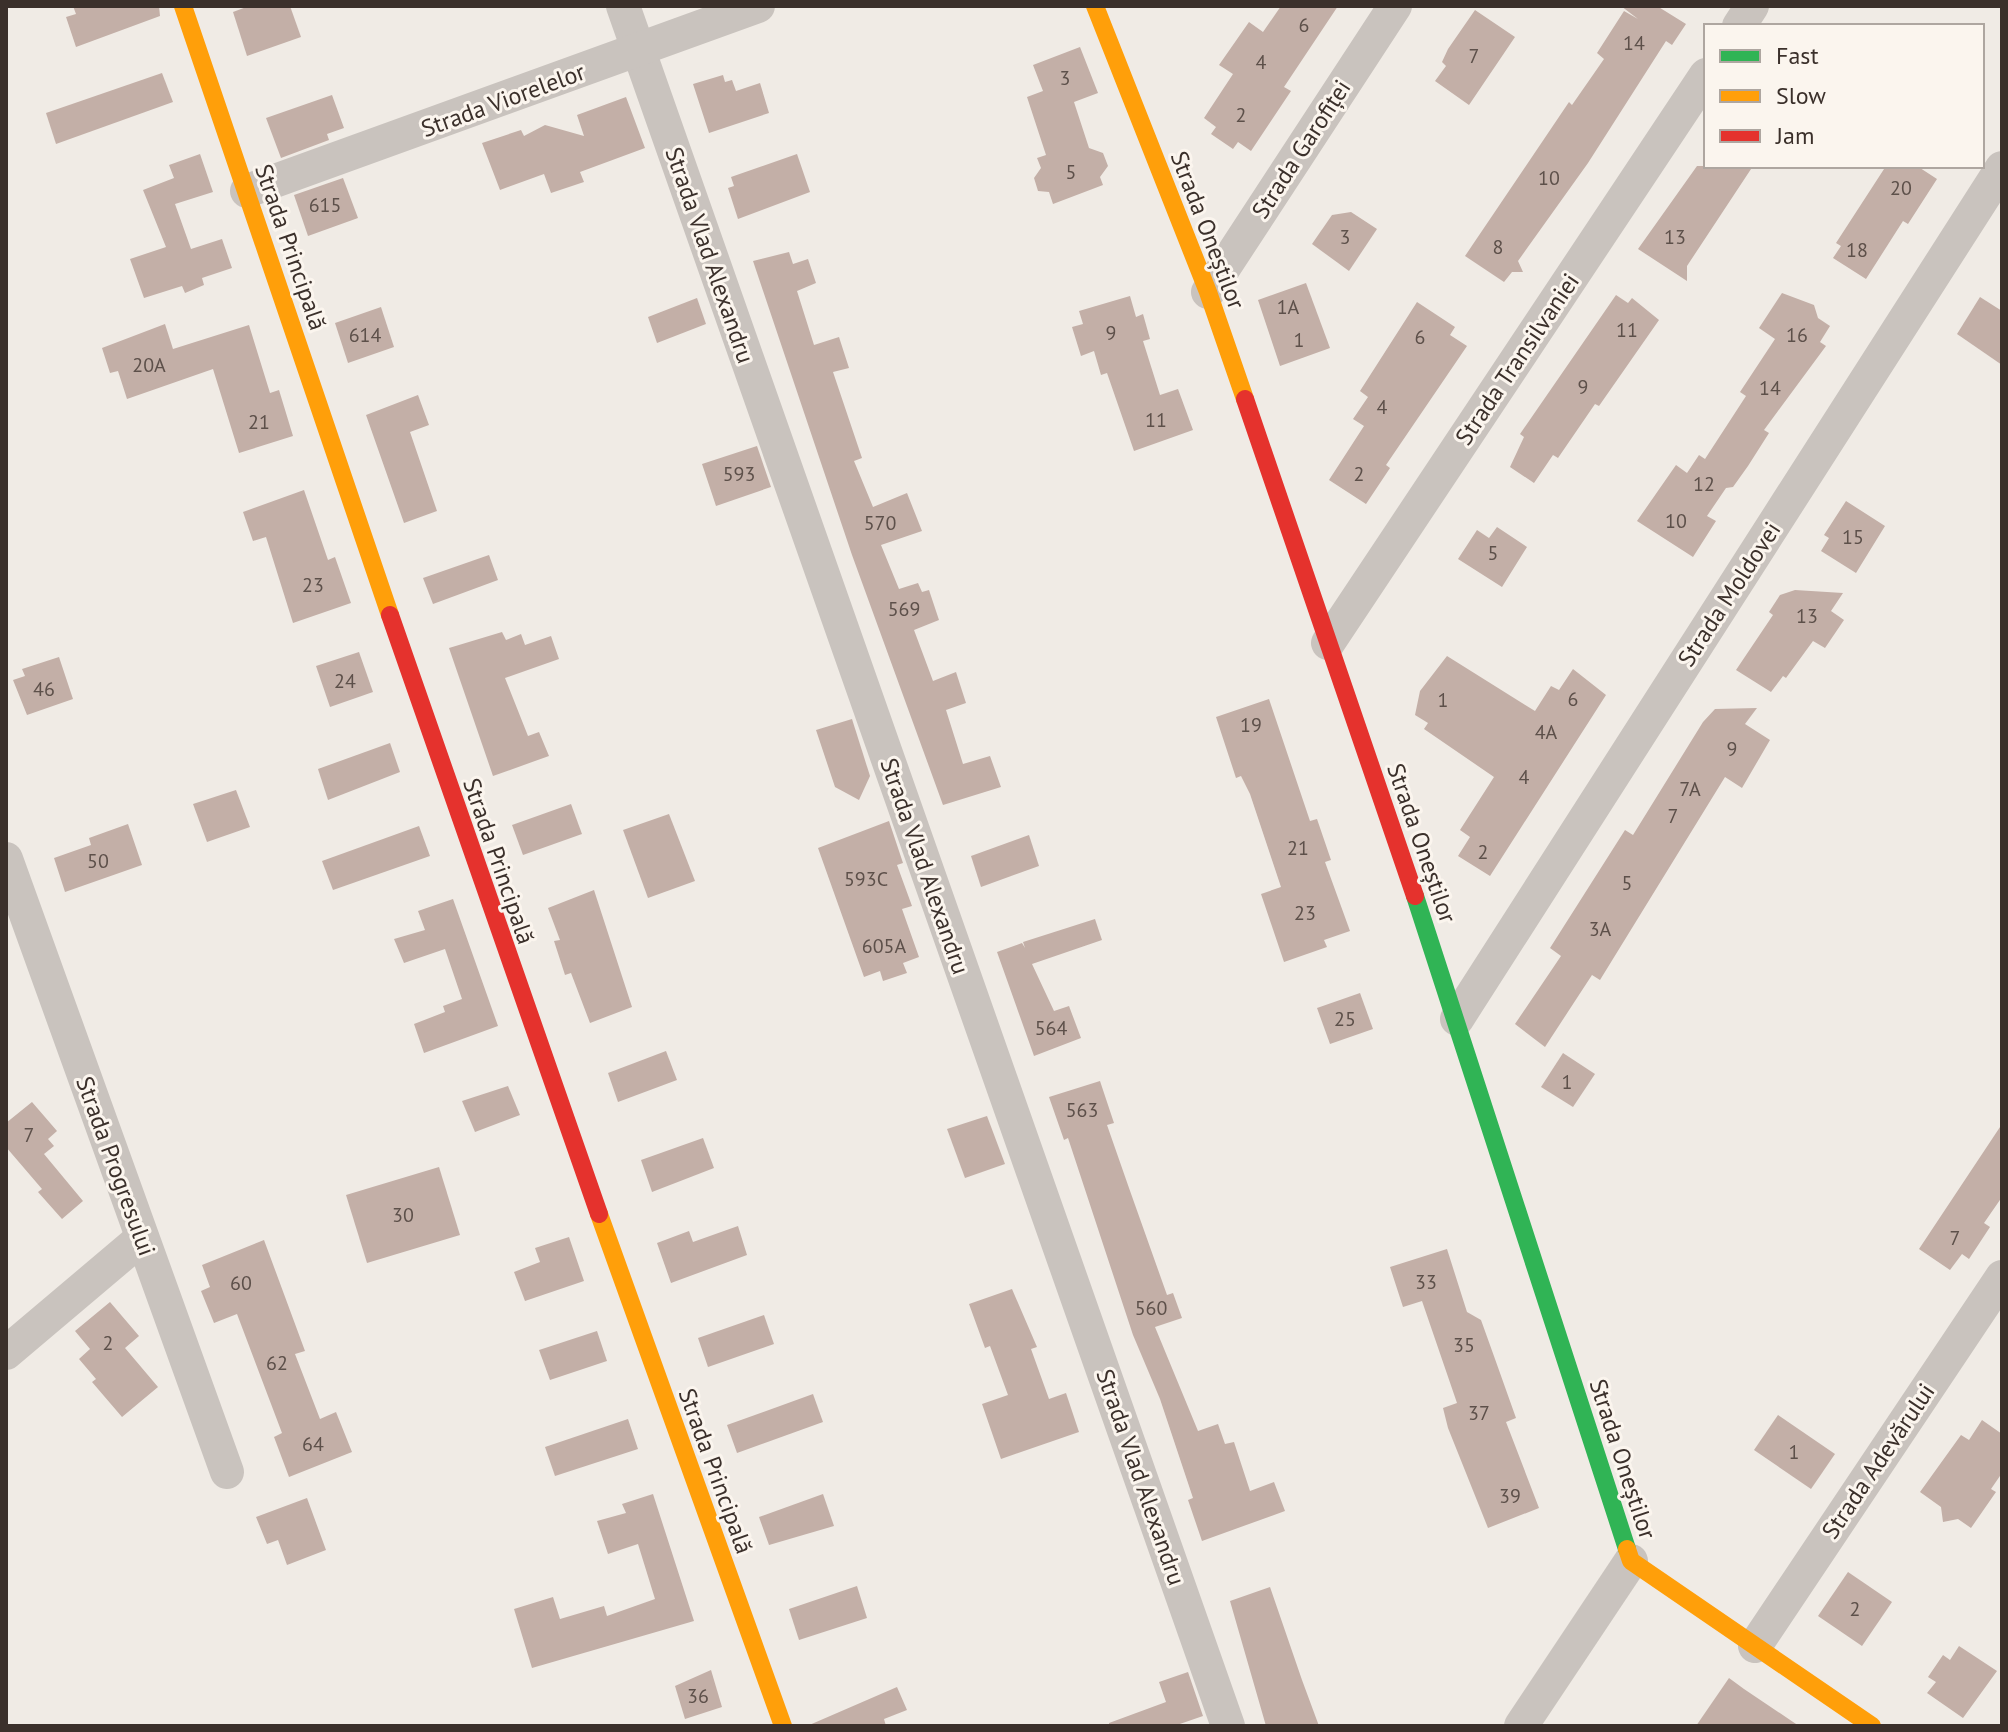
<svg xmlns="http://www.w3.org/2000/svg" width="2008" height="1732" font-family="'PT Sans',sans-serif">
<rect width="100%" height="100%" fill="#f0ebe5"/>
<g fill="#c3afa7">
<polygon points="73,6 159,6 160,16 76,47 66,17 76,14"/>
<polygon points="249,6 290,6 301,37 247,56 233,12"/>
<polygon points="1281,6 1338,6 1284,87 1291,91 1251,151 1238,142 1233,149 1211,134 1216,127 1204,118 1233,74 1219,65 1249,22 1263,32"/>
<polygon points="1621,6 1657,6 1686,24 1672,45 1666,41 1588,163 1518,261 1523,272 1512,272 1504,282 1465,256 1569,102 1572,105 1604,59 1597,53 1624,11 1638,19"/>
<polygon points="1475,10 1515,37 1469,105 1435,81 1446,66 1442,62 1448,49"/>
<polygon points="1080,47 1098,93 1074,102 1089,148 1103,153 1108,166 1100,177 1103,185 1053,204 1049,192 1038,191 1034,178 1041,168 1037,158 1046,155 1027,97 1043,91 1033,65"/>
<polygon points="162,73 173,102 56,144 46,113"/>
<polygon points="723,75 725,82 732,80 736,91 760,83 769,113 709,133 693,84"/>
<polygon points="332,95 344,128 327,134 329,140 281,158 266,118"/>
<polygon points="626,97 645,148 580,172 584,182 551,193 544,174 500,190 482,143 521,130 524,136 545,125 584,136 577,115"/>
<polygon points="200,154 213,192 175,204 191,249 222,239 232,268 202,278 204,285 185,293 182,286 144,298 130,259 166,247 143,190 174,178 169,165"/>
<polygon points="797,154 810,192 738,219 728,188 734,186 731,177"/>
<polygon points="1697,166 1753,166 1687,266 1687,281 1638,249"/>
<polygon points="1886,166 1917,166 1937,179 1908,224 1903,221 1866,279 1833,258 1841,246 1836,243"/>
<polygon points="343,178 358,218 308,236 294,195"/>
<polygon points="1351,212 1377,229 1349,271 1312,244 1332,215"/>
<polygon points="789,252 793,264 808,259 816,283 797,291 814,345 839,337 849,368 833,372 862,458 854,461 873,507 907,493 922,531 881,545 899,589 918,583 922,592 929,590 939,620 914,630 933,681 956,672 966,703 946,710 963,764 990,756 1001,787 943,805 852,555 753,261"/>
<polygon points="1306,283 1330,348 1280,366 1258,300"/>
<polygon points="1782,293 1814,305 1818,318 1830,326 1820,342 1826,346 1764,430 1769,433 1748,466 1733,487 1726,488 1707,516 1716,521 1693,557 1637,521 1676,465 1687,473 1699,455 1705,459 1746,396 1740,392 1775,339 1759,328"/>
<polygon points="1616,295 1628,303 1632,298 1659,320 1599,406 1595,404 1558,458 1553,455 1534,483 1510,467 1524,437 1520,434"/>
<polygon points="1130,296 1136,317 1143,314 1150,339 1143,341 1160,395 1178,389 1193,430 1134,451 1107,373 1101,375 1094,351 1081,356 1072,327 1083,324 1079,311"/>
<polygon points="1980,297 2002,311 2002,365 1957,334"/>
<polygon points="697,298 706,324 657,343 648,317"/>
<polygon points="1417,302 1455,327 1450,335 1467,346 1386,465 1390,468 1366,504 1329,480 1364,426 1353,419 1368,397 1360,391"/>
<polygon points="381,307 394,347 348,363 335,323"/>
<polygon points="165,324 173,349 249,325 270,393 279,390 293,436 239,453 213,369 127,399 118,371 110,373 102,348"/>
<polygon points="418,395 429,425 410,432 437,511 404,523 366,415"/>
<polygon points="757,446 771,487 716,506 702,464"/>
<polygon points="304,490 328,560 335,557 351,603 293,623 266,537 253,541 243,512"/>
<polygon points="1846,501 1885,526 1856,573 1821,551 1829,538 1824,535"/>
<polygon points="1497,527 1527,547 1502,587 1458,559 1477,530 1489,538"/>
<polygon points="489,555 498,580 433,604 423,578"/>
<polygon points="1795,590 1843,593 1831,611 1844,620 1825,648 1813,641 1786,678 1783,676 1771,692 1736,670 1773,615 1769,612 1780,595"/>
<polygon points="502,632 506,640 521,634 525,645 551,636 559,659 505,678 528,736 539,732 549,756 493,776 449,648"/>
<polygon points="359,652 373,692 330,707 316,666"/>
<polygon points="1447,656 1535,711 1551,686 1559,690 1573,669 1606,695 1490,876 1458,856 1470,837 1460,830 1494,777 1424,729 1428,723 1415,715 1420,691"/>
<polygon points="59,657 73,699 27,715 13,680 25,676 22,669"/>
<polygon points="1269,699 1310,821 1317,819 1331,860 1325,862 1350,931 1324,940 1327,947 1284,962 1261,894 1281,887 1250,794 1241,776 1236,778 1216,717"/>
<polygon points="1757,708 1745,724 1770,740 1742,788 1725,777 1600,980 1592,975 1545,1047 1515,1024 1561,956 1550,948 1625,830 1633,835 1703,722 1715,709"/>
<polygon points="852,719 870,776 859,800 835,787 816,730"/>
<polygon points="390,743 400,772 328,800 318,769"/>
<polygon points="236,790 250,827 207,842 193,804"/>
<polygon points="571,804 582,834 523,855 512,825"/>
<polygon points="669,814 695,881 648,898 623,830"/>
<polygon points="889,821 903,863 897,865 912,906 902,909 919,957 903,963 907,973 883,981 880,971 864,977 818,848"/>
<polygon points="128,824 142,865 65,892 54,858 91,845 89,838"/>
<polygon points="419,826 430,856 333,890 322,861"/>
<polygon points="1029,835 1039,866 981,887 971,856"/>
<polygon points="594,890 632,1007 590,1023 571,973 565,975 554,941 560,940 548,908"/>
<polygon points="453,899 498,1026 424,1053 414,1024 445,1012 443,1006 462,999 445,949 404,963 394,939 425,930 418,911"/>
<polygon points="1095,919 1102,940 1032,964 1054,1011 1069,1006 1081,1038 1034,1056 997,952 1022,943 1025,948 1023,942"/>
<polygon points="1360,993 1373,1029 1330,1044 1317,1008"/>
<polygon points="666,1051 677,1080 618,1102 608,1073"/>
<polygon points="1563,1053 1595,1074 1573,1107 1541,1087"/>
<polygon points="1100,1081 1114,1123 1107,1125 1129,1188 1167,1295 1173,1293 1182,1318 1155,1327 1198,1431 1218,1424 1225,1444 1234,1442 1250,1491 1274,1482 1285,1511 1202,1541 1188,1500 1193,1498 1160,1399 1133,1335 1068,1138 1064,1140 1049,1097"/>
<polygon points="508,1086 520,1115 475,1132 462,1101"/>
<polygon points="32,1102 57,1131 48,1139 54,1146 44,1154 83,1201 62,1219 38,1192 42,1189 6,1147 6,1123"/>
<polygon points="987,1116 1005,1164 965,1178 947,1129"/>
<polygon points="2002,1124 2002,1197 1984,1223 1990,1227 1969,1259 1962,1254 1950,1270 1919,1249"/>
<polygon points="703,1138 714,1168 652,1192 641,1160"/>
<polygon points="439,1167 460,1235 367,1263 346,1195"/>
<polygon points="738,1226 747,1255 671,1283 657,1243 689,1231 693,1242"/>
<polygon points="569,1237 584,1281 525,1301 514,1272 540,1262 535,1248"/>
<polygon points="264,1240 305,1351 295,1354 320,1419 336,1412 352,1452 289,1477 274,1437 282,1433 237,1314 214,1323 201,1291 210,1287 202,1265"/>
<polygon points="1447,1249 1467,1312 1481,1320 1495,1359 1516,1418 1506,1422 1539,1508 1488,1528 1448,1428 1443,1408 1457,1403 1422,1301 1403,1307 1390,1267"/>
<polygon points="1012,1289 1037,1347 1031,1349 1049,1399 1066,1393 1079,1432 1001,1459 982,1404 1008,1395 990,1346 985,1348 969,1304"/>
<polygon points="110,1302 139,1336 125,1348 158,1387 122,1417 92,1382 96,1379 79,1359 90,1349 75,1331"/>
<polygon points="764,1315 774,1344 708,1367 698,1338"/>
<polygon points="597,1331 607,1361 550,1380 539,1350"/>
<polygon points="813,1394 823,1422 737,1453 727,1425"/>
<polygon points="1778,1415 1835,1454 1811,1489 1754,1450"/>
<polygon points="628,1419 638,1449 555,1476 545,1447"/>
<polygon points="1982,1420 2002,1434 2002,1473 1991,1489 1996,1492 1971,1528 1958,1519 1943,1522 1941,1507 1920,1492 1961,1435 1969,1440"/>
<polygon points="653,1494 694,1621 532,1668 514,1609 553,1597 560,1619 604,1606 607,1616 655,1599 638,1544 608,1554 597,1521 626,1513 622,1504"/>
<polygon points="823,1494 834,1526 769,1545 759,1517"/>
<polygon points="307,1498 326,1550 287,1565 278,1540 267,1544 256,1517"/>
<polygon points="1848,1572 1892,1602 1862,1646 1818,1616"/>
<polygon points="857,1586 867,1618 799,1640 789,1609"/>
<polygon points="1270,1587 1302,1680 1319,1726 1266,1726 1230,1601"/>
<polygon points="1959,1646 1997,1671 1963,1718 1927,1693 1936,1682 1928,1677 1943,1655 1950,1660"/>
<polygon points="711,1670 722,1707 685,1719 675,1686"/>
<polygon points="1188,1672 1203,1716 1174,1726 1109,1726 1109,1723 1166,1702 1159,1682"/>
<polygon points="1729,1678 1744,1689 1799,1726 1696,1726"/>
<polygon points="897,1687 907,1710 884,1719 886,1726 807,1726"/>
</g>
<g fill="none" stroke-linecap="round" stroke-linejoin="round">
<g stroke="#c9c3be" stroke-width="34">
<polyline points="623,6 1228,1726"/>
<polyline points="1739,26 1752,6"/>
<polyline points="247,191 758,6"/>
<polyline points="1208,292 1395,6"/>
<polyline points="1328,643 1706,75"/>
<polyline points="6,859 227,1472"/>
<polyline points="1457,1019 2002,168"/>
<polyline points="6,1353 142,1238"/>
<polyline points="1755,1646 2002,1277"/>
<polyline points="1521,1726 1631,1561"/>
</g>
<polyline stroke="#30b455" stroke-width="18" points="1415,896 1627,1549"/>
<g stroke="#ff9f0a" stroke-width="18">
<polyline points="183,6 390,615"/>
<polyline points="1095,6 1208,292 1245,399"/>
<polyline points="599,1214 783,1726"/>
<polyline points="1627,1549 1631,1561 1872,1726"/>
</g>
<g stroke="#e5322d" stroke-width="18">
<polyline points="1245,399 1415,896"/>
<polyline points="390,615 599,1214"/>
</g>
</g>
<g text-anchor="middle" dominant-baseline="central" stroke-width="6" stroke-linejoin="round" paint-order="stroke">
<g font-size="20" fill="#5d504a">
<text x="1304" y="25">6</text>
<text x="1634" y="43">14</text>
<text x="1474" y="56">7</text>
<text x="1261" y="62">4</text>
<text x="1065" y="78">3</text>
<text x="1241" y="115">2</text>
<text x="1071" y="172">5</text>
<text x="1549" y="178">10</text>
<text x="1901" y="188">20</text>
<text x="325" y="205">615</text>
<text x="1345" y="237">3</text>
<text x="1675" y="237">13</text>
<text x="1498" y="247">8</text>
<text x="1857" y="250">18</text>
<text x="1288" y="307">1A</text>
<text x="1627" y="330">11</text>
<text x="1111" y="333">9</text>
<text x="365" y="335">614</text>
<text x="1797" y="335">16</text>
<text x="1420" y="337">6</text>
<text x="1299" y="340">1</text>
<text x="149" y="365">20A</text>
<text x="1583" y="387">9</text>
<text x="1770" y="388">14</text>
<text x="1382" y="407">4</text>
<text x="1156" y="420">11</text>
<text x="259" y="422">21</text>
<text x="739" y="474">593</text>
<text x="1359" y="474">2</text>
<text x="1704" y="484">12</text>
<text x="1676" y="521">10</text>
<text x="880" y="523">570</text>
<text x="1853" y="537">15</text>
<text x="1493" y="553">5</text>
<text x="313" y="585">23</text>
<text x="904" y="609">569</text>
<text x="1807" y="616">13</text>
<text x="345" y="681">24</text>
<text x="44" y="689">46</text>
<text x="1573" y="699">6</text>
<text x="1443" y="700">1</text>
<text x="1251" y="725">19</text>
<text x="1546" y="732">4A</text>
<text x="1732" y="749">9</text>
<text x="1524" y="777">4</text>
<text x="1690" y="789">7A</text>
<text x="1673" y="816">7</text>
<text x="1298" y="848">21</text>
<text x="1483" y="852">2</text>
<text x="98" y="861">50</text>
<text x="866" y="879">593C</text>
<text x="1627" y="883">5</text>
<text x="1305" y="913">23</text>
<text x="1600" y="929">3A</text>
<text x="884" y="946">605A</text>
<text x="1345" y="1019">25</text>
<text x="1051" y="1028">564</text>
<text x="1567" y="1082">1</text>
<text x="1082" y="1110">563</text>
<text x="29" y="1135">7</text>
<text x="403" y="1215">30</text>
<text x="1955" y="1238">7</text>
<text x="1426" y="1282">33</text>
<text x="241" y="1283">60</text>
<text x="1151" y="1308">560</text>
<text x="108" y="1343">2</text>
<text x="1464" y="1345">35</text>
<text x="277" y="1363">62</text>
<text x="1479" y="1413">37</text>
<text x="313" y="1444">64</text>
<text x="1794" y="1452">1</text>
<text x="1510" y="1496">39</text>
<text x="1855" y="1609">2</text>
<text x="698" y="1696">36</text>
</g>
<g font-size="24" fill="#3b302b" stroke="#fbf5ee">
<text transform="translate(503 100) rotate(-20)">Strada Viorelelor</text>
<text transform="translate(1301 149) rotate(-57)">Strada Garofiței</text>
<text transform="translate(1208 230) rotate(69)">Strada Oneștilor</text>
<text transform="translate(291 247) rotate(71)">Strada Principală</text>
<text transform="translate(710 255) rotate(71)">Strada Vlad Alexandru</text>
<text transform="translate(1517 359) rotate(-56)">Strada Transilvaniei</text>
<text transform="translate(1729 594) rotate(-57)">Strada Moldovei</text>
<text transform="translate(1422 843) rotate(71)">Strada Oneștilor</text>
<text transform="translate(499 861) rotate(71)">Strada Principală</text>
<text transform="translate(925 866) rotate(71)">Strada Vlad Alexandru</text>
<text transform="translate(116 1166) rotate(70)">Strada Progresului</text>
<text transform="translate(1623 1459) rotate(72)">Strada Oneștilor</text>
<text transform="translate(1878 1461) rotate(-56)">Strada Adevărului</text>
<text transform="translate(716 1471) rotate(70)">Strada Principală</text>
<text transform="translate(1141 1477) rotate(71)">Strada Vlad Alexandru</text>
</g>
</g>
<rect width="2008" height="1732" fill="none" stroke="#3b302b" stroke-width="16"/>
<rect x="1704" y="24" width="280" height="144" fill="#fbf5ee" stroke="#aea6a0" stroke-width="2"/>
<rect x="1720" y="50" width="40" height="12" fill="#30b455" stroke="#aea6a0" stroke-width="2"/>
<text x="1776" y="64" font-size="24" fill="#3b302b">Fast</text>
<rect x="1720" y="90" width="40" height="12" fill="#ff9f0a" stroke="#aea6a0" stroke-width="2"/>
<text x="1776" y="104" font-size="24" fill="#3b302b">Slow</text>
<rect x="1720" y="130" width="40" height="12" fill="#e5322d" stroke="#aea6a0" stroke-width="2"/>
<text x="1776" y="144" font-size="24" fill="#3b302b">Jam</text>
</svg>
